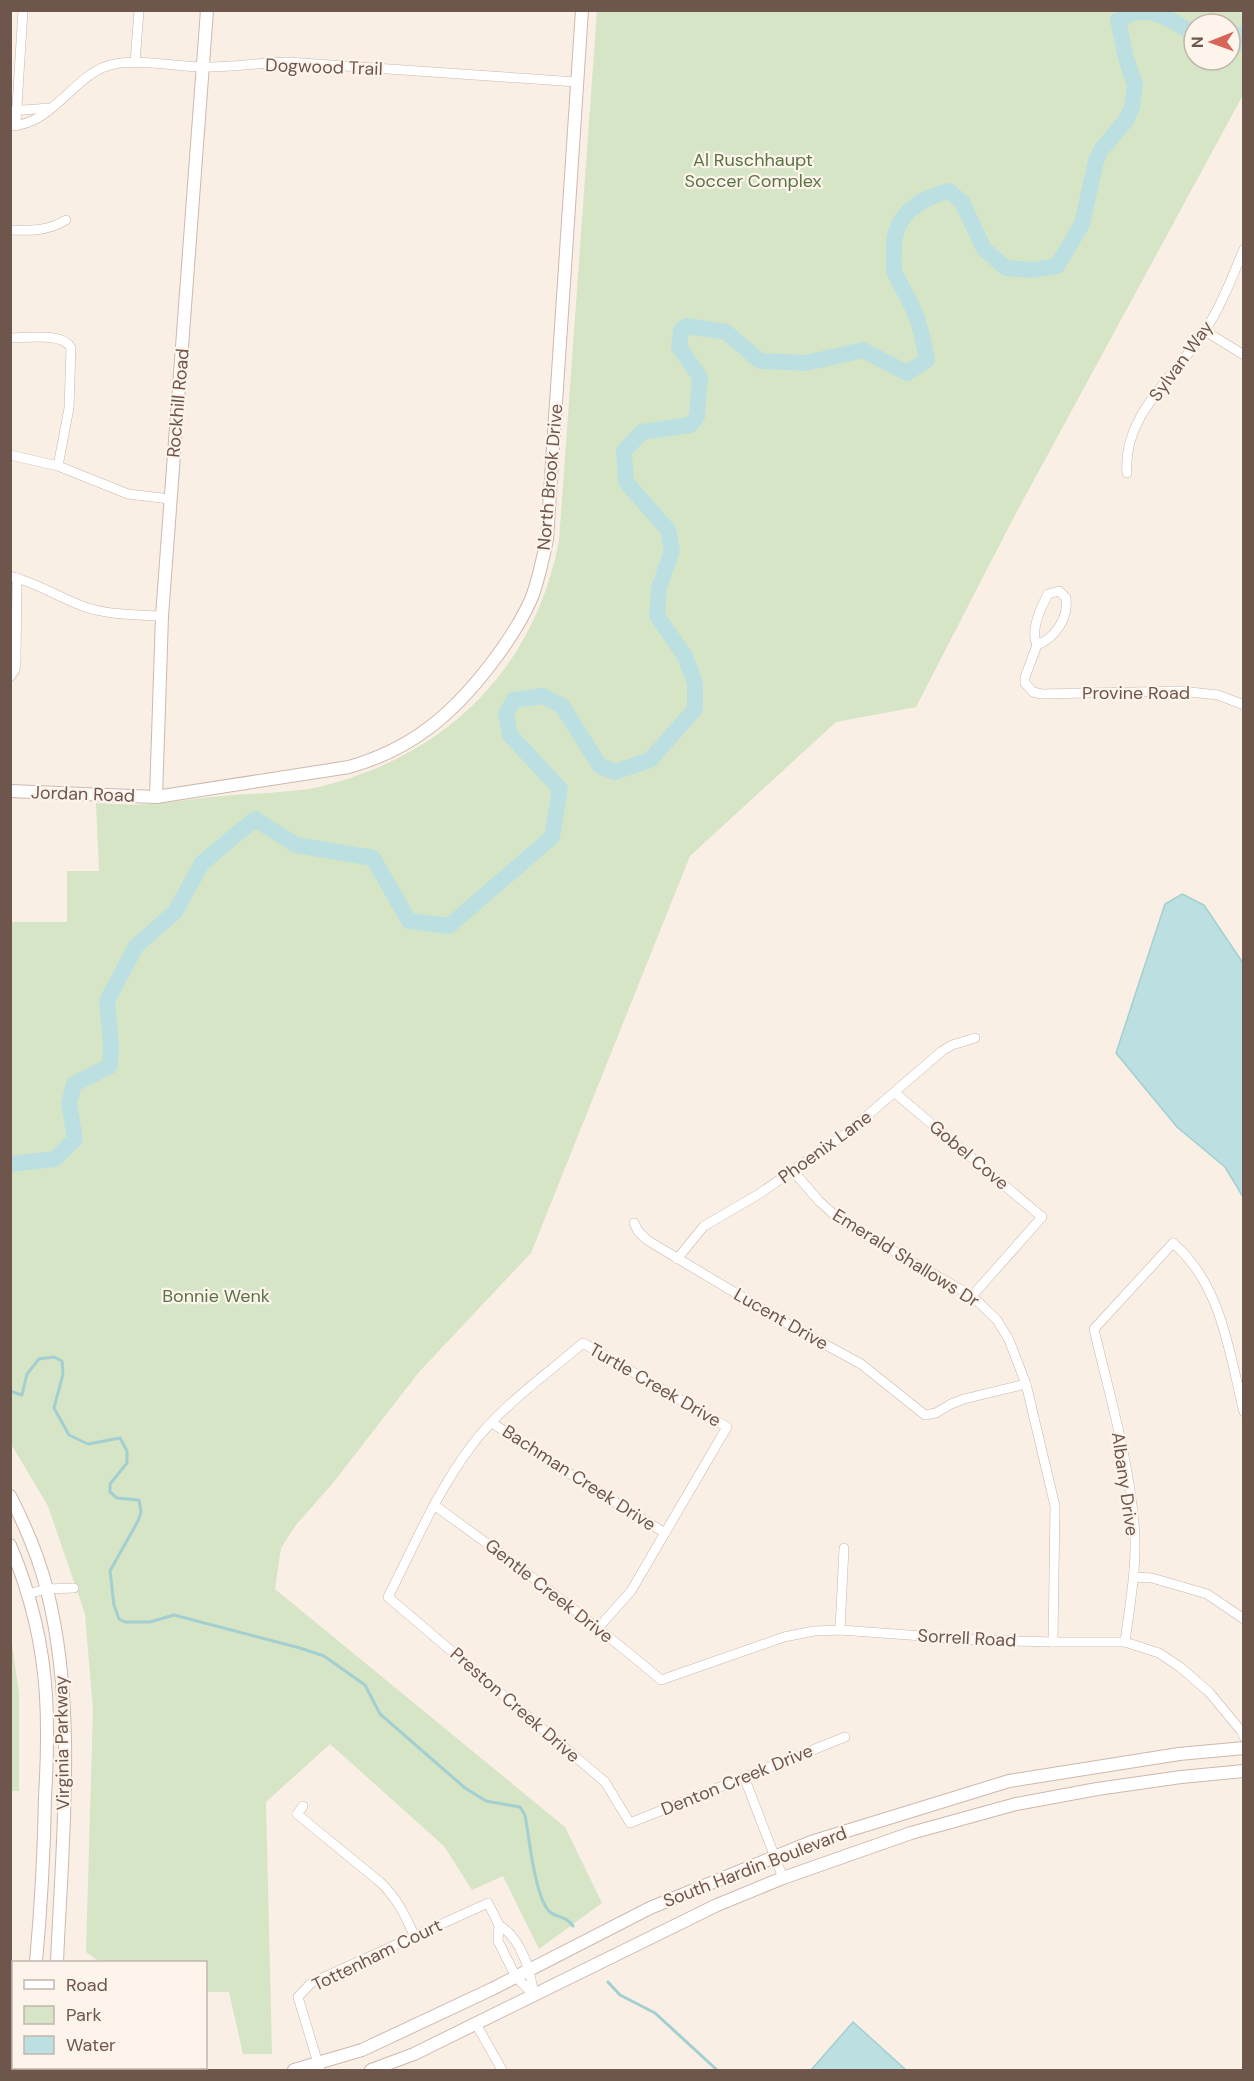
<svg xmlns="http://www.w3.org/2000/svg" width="1254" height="2081" font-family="'DM Sans',sans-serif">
<rect width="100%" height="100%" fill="#f9efe5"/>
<g fill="#d6e5c6" fill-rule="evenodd">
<path d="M597,11H1243V95L1015,515L916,707L836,722L690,856L531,1253L419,1372L333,1483L296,1525L281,1548L275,1589L565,1827L602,1903L539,1949L503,1876L472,1890L444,1846L330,1744L266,1802L272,2054H243L229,1992H206V1962H100L86,1952L93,1710L85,1614L48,1506L11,1444V922H67V871H99L96,803C114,804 133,805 151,804C175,802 199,798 223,796C253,793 290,793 319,787C446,756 534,670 559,541ZM1194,24H1230V60H1194Z"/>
<polygon points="11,1637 19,1693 19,1791 11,1791"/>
</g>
<g fill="#bce0e1" stroke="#a4cfd1" stroke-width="1.5">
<polygon points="1182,894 1204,905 1243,963 1243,1197 1225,1167 1177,1127 1116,1053 1165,904"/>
<polygon points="853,2022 906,2070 811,2070"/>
</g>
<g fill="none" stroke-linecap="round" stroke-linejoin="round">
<g stroke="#a4cfd1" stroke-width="3">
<path d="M10,1391L22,1395L27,1374L39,1359L54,1357L62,1361L63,1374L54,1408L69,1435L88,1444L120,1438L127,1451V1463L110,1484V1492L117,1498L139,1500L141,1512L138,1521L110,1571L114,1605L119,1619L125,1622H150L174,1615L300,1648L324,1656L365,1685L380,1714L465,1788L486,1801L520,1807L525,1815C529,1836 535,1899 550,1912C558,1919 564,1914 573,1926"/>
<polyline points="608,1982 620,1995 655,2013 717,2070"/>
</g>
<g stroke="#bce0e1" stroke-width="16">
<polyline points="1230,45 1238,44 1244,33"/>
<path d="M10,1164L55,1159L75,1139L69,1103L74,1084L110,1066L111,1044L107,1001L136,946L175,912L202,863L255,819L296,845L373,858L409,921L449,926L552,837L560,789L510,735L506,714L514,700L543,696L562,706L600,766L615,772L650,760L695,709V683L685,656L657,616L659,588L672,550L668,530L626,482L624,451L642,432L690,425L697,417L700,377L679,347L681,330L687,326L726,332L760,361L806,363L863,350L907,373L927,360C924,346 922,332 917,319C912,303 902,289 895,273C893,267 894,260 894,254C891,217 917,199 949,191L962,202L984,249L1006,268L1032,270L1057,266L1082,224L1096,161L1101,150L1127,119L1132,107L1135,85L1126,58L1118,20C1146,1 1170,19 1194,34"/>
</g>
<g stroke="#c9b7ad" stroke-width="10">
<g id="street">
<polyline points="135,63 139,10"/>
<polyline points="10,111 50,108"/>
<path d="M10,126C52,125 73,77 107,66C132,57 176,67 204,67C232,67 259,63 287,62L577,82"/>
<polyline points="17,126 16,122 23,10"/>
<path d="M10,230C31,231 48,231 66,220"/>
<polyline points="1205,331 1244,355"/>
<path d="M10,338C26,338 63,332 71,348L69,408L58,466"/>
<polyline points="10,455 58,466 128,494 170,499"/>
<path d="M1127,473C1122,415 1176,376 1204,332C1221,307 1232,277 1244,249"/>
<path d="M10,576C38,583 61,599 88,608C112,615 138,615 162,616"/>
<path d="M1059,591L1066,598C1069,618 1055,638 1037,645C1030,631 1041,607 1048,594Z"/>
<polyline points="1037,645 1025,677 1025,683 1033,692 1042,694 1181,691 1218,695 1244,705"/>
<polyline points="10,677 15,670 16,660 17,578"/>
<polyline points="895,1093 1042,1217 972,1296"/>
<polyline points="793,1171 819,1201 841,1221 972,1296 997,1320 1009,1340 1026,1384 1055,1506 1053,1642"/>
<polyline points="634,1223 638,1231 647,1240 784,1322 861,1364 925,1415 936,1413 951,1404 964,1399 1026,1384"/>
<polyline points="677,1259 704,1226 759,1194 847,1133 942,1051 952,1045 975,1038"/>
<polyline points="492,1423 562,1469 665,1533"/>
<path d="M434,1505C512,1561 588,1618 661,1680L784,1637L814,1631L840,1630L977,1640L1053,1642H1125L1159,1653L1180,1667L1209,1692L1242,1732L1244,1737"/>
<polyline points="1134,1577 1152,1578 1207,1594 1244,1619"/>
<polyline points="27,1594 47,1589 74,1588"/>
<path d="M599,1627L631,1591L727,1427L583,1343C546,1375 502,1405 472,1445C437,1491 414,1546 388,1597L605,1782L630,1823L845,1737"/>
<polyline points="840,1630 844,1548"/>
<path d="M1125,1642C1130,1603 1138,1562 1134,1523C1128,1457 1109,1393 1094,1329L1173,1243C1222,1285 1229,1353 1244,1412"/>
<polyline points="744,1777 783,1878"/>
<path d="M303,1806L297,1814L380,1882C397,1898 405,1915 414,1935"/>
<path d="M499,1925C522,1939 530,1970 534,1995"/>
<polyline points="476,2024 502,2070"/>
<polyline points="320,2070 298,1997 311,1983 488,1903 499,1925 498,1941 516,1977 534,1995"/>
</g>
</g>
<g stroke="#ceb8ae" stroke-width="14">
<g id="secondary">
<path d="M10,791L156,797L349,767C412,749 452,715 491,664C507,643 522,621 532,597C539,578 543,558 547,539L582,10"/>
<polyline points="156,797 162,616 207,10"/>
<path d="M10,1496C25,1525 39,1558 47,1590C77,1709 62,1841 57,1962"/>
<path d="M10,1545C30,1592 43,1645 46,1696C48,1730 47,1764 45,1797C44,1853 41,1907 36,1962"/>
<polyline points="30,2070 30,2068"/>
<polyline points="53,2070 53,2068"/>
<polyline points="294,2070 362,2050 492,1989 650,1908 811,1842 1009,1781 1179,1754 1244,1748"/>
<polyline points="371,2070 414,2054 717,1905 783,1878 911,1833 1016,1804 1097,1789 1181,1777 1244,1771"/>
</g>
</g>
<use href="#street" stroke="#fff" stroke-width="9"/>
<use href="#secondary" stroke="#fff" stroke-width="12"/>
</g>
<g text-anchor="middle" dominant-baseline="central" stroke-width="4.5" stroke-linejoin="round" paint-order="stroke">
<g font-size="18" fill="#6f564d" stroke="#fdf4eb">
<text transform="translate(324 67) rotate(2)">Dogwood Trail</text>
<text transform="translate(1181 361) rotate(-54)">Sylvan Way</text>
<text transform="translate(178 403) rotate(-85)">Rockhill Road</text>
<text transform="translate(550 477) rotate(-85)">North Brook Drive</text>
<text x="1136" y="693">Provine Road</text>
<text transform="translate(83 794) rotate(2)">Jordan Road</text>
<text transform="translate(825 1147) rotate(-36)">Phoenix Lane</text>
<text transform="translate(969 1155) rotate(40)">Gobel Cove</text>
<text transform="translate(906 1258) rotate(32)">Emerald Shallows Dr</text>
<text transform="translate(781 1319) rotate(30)">Lucent Drive</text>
<text transform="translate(655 1385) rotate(30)">Turtle Creek Drive</text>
<text transform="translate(579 1478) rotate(33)">Bachman Creek Drive</text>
<text transform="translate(1125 1484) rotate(82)">Albany Drive</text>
<text transform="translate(549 1591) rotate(38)">Gentle Creek Drive</text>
<text transform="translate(967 1638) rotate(3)">Sorrell Road</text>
<text transform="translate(515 1705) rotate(41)">Preston Creek Drive</text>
<text transform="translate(62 1743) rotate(-91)">Virginia Parkway</text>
<text transform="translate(737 1780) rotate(-22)">Denton Creek Drive</text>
<text transform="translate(755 1867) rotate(-21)">South Hardin Boulevard</text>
<text transform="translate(377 1955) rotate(-26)">Tottenham Court</text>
</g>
<g font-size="18" fill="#5a7447" stroke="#fdf4eb">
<text x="753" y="160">Al Ruschhaupt<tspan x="753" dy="21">Soccer Complex</tspan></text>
<text x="216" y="1296">Bonnie Wenk</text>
</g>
</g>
<rect width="1254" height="2081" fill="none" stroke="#6f564d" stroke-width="24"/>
<rect x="12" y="1961" width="195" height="108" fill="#fdf4eb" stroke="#c4b5ac" stroke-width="1.5"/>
<rect x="24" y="1980" width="30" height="9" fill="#ffffff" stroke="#c4b5ac" stroke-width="1.5"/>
<text x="66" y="1991" font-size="18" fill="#6f564d">Road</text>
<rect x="24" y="2006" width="30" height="18" fill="#d6e5c6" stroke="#c4b5ac" stroke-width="1.5"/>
<text x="66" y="2021" font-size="18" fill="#6f564d">Park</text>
<rect x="24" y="2036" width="30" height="18" fill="#bce0e1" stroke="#c4b5ac" stroke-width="1.5"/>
<text x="66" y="2051" font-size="18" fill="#6f564d">Water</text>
<g transform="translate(1212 42) rotate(269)"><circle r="28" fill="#fdf4eb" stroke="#c4b5ac" stroke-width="1.5"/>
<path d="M0-4.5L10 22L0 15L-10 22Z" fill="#d56658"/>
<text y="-9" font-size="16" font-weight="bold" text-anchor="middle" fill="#6f564d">N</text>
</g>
</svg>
